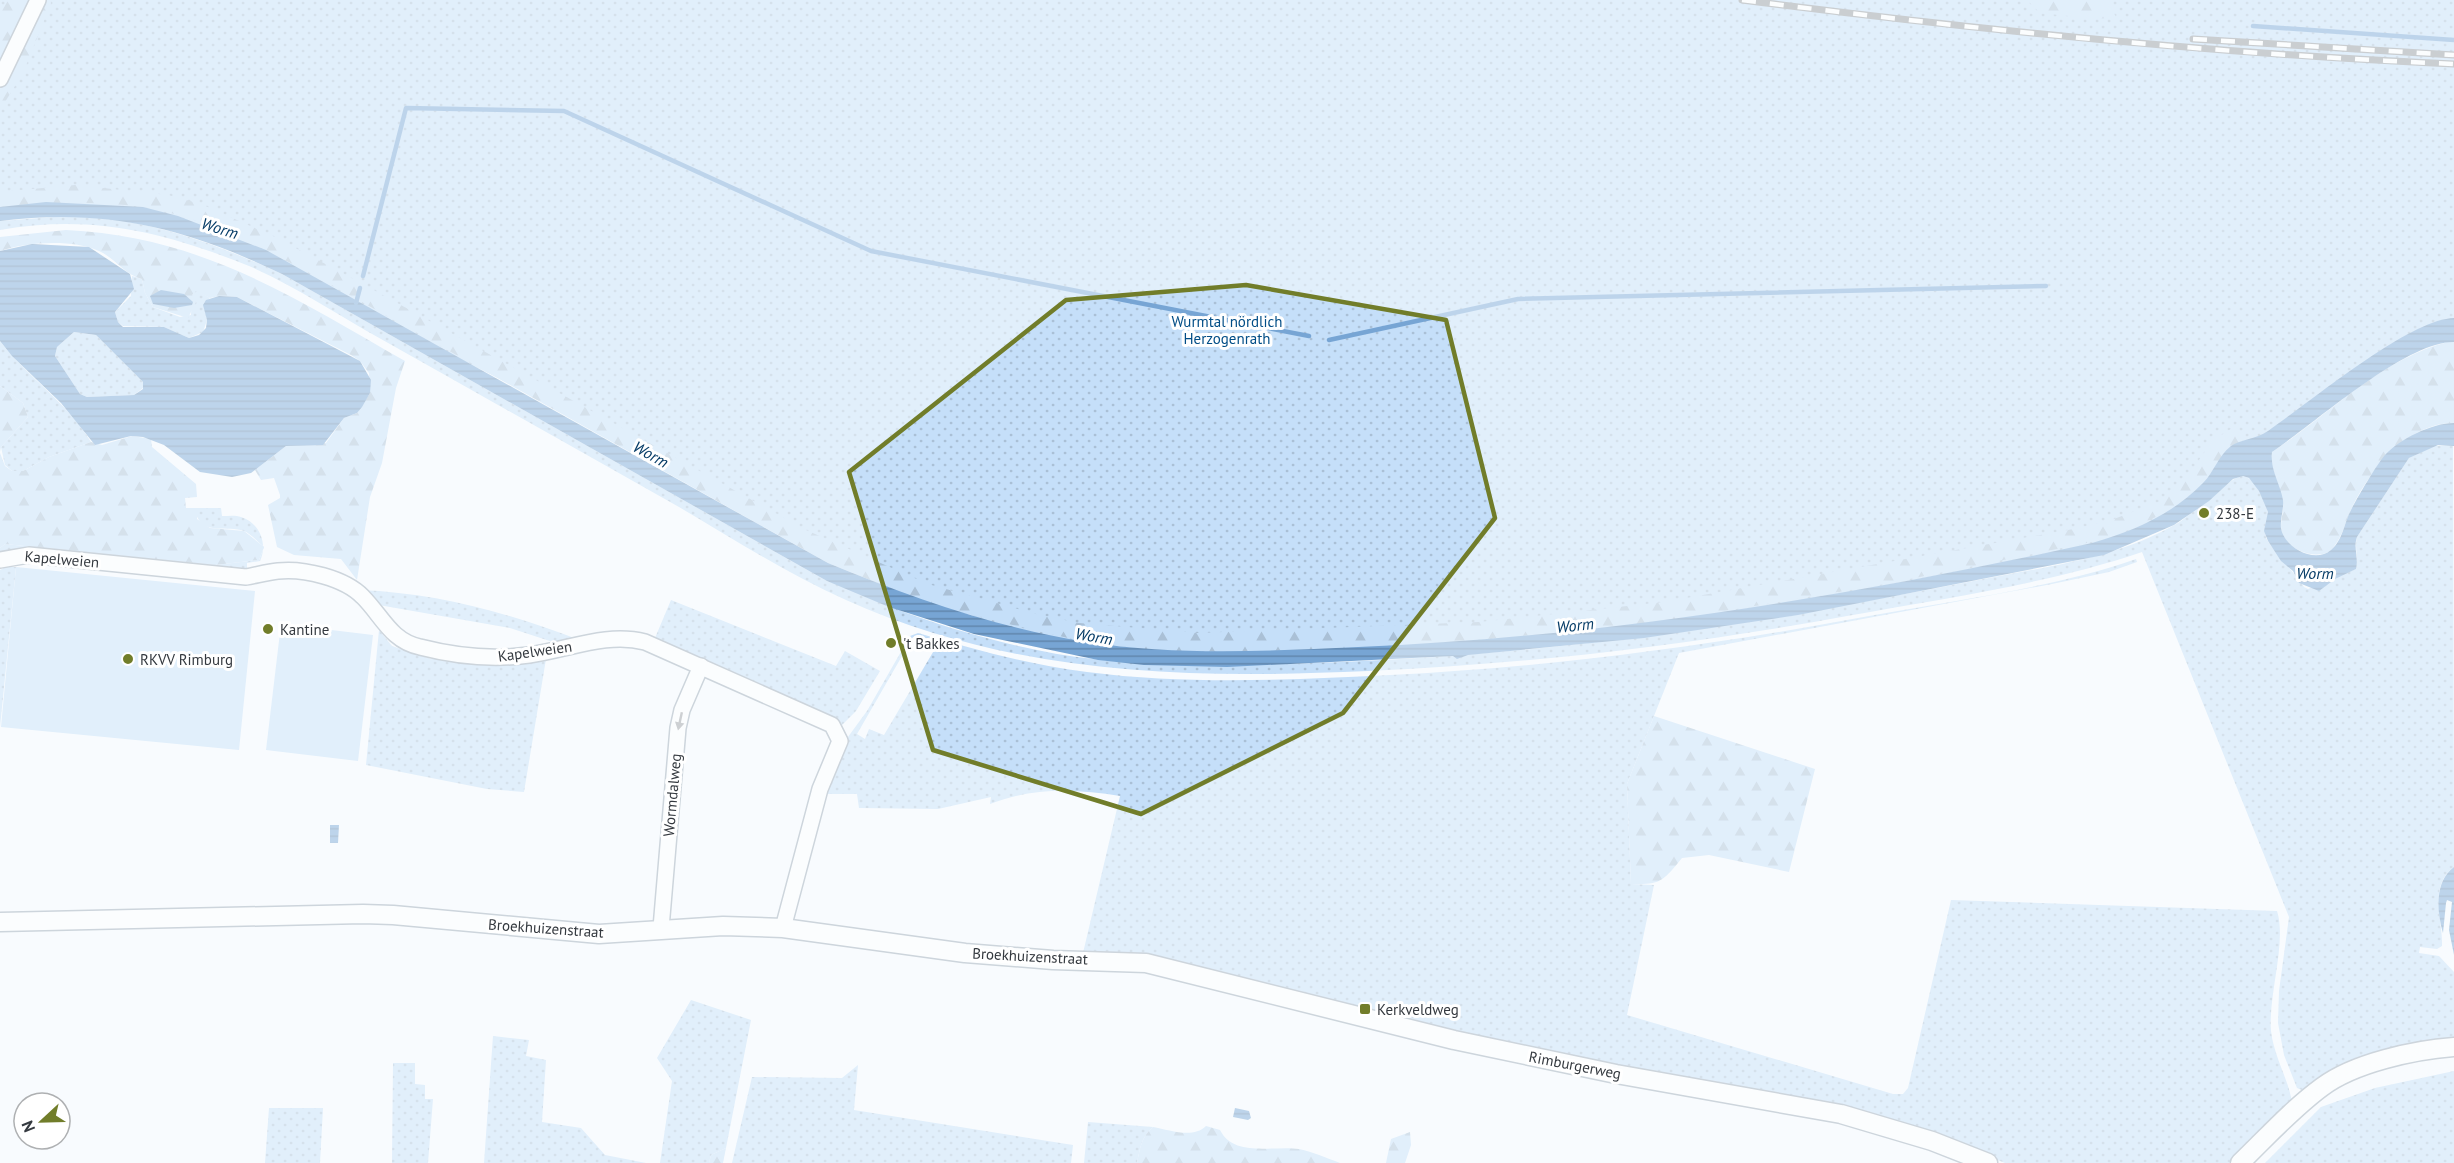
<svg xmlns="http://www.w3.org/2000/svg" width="2454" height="1163" font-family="'PT Sans',sans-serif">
<defs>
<pattern id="grass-dots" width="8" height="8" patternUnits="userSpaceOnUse" patternTransform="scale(1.5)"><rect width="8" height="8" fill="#c5dff9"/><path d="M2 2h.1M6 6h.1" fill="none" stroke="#aac0d6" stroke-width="1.8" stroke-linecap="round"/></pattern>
<pattern id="forest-firs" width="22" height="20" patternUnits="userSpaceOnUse" patternTransform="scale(1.5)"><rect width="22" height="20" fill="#c5dff9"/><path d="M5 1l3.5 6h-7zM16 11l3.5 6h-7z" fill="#aac0d6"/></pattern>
<pattern id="water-rules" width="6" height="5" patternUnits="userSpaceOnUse" patternTransform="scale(1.5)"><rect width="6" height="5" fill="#77a5d4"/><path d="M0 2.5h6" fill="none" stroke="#6287ad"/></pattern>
</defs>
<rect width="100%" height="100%" fill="#f8fbfe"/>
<g fill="url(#grass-dots)" fill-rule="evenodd">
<polygon points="0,0 2454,0 2454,335 2427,340 2135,538 1637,632 1257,660 1014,636 282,270 208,237 93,209 0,216"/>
<path d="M67,216C144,217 212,242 282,274L827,581C857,589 886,606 915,616C970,635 1036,653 1094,659C1177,669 1259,665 1342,662C1564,654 1776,620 1994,577C2058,565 2121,556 2178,523C2191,515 2232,476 2242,476C2254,476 2267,502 2268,513C2269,525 2261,532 2269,543C2280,558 2293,571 2304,587L2308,589L2356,569C2359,558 2354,548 2357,537L2409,458L2433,446L2453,445L2454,867C2428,886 2443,920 2442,946L2437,949L2420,947L2419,953L2439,956L2454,972V1038L2304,1091L2297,1088L2284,1055L2278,1023L2279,991L2289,917L2142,552C2048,584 1945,598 1847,616C1688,645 1530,664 1368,671C1186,679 1016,676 846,600C788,574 733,539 679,507C580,451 480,395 381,339C338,315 295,286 249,266C164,232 92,214 0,230V221Z"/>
<polygon points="132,276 142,279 145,293 153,307 180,317 191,315 192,295 196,290 210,298 204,303 207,320 203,332 189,338 164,327 123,326 118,322 115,312 131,296"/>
<polygon points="74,332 96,335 143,382 143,388 134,395 87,397 80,394 55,356 57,347"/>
<path d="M0,341C27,377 67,402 91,442L49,457L23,471H12L5,465L1,447L28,417L23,403L0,386Z"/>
<path d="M197,508H221L222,516C228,516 236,515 241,517C260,523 268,544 260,561L247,563V570L0,556V548L5,544L215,565L259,560L264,547C258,542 251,534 244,531C228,525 203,536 196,514Z"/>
<path d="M2136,559L2137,562L2109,572L2052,584L1679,653L1627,784L1631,884L1654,885L1627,1015L1893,1094H1903L1908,1088L1951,900L2277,911C2287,942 2268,995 2271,1031C2274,1057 2288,1078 2292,1102L2229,1163H2005L1948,1140L1083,953L1120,796C1076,789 1033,787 990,804L991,797L938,809L859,808L857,794H825L845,741L867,711L910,636L918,633C973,649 1029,665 1087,672C1188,685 1289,680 1390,675C1552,667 1710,646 1869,616C1956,600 2053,588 2136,559ZM917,636L939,642L884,735L869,729L865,739L857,734L913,637Z"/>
<polygon points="6,567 16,567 0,727 0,570"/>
<path d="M360,590C437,593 510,613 582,641L562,645L510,628L373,604Z"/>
<polygon points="671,600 836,666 845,651 880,671 856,711 842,725 655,638"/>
<polygon points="379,630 392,646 431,659 546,659 524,792 487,789 366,765"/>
<polygon points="691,1000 751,1020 726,1148 711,1155 709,1163 660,1163 672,1081 657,1058"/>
<polygon points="493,1036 529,1040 526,1056 546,1060 542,1122 581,1128 605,1155 646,1163 484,1163"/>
<polygon points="393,1063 415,1063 415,1084 425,1085 425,1099 433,1099 428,1163 392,1163"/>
<polygon points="858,1065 854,1110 1073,1145 1071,1163 732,1163 752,1077 842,1078"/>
<polygon points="2454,1071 2454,1163 2265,1163 2321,1107 2375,1088"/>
<polygon points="269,1108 323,1108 320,1163 265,1163"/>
<path d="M1088,1122L1153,1127C1141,1137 1140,1149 1137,1163H1084Z"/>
</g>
<g fill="url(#forest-firs)">
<polygon points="7,0 35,0 0,69 0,14"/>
<polygon points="41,0 50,0 51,3 23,73 0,110 0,90"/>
<polygon points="2027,0 2107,0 2116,17 2097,19 2040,13"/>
<path d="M75,185L168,195L201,204L275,237L372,289L806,530L928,584L1036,614L1079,623L1198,633L1479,622L1664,602L2079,528L2114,519L2161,501L2201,464L2199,460L2212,441L2237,425L2243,442L2228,449L2206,480L2175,508L2111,538L1885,584L1665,621L1589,630L1430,644L1247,652L1162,651L1085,642L937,607L828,563L337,288C278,256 209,217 142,207C95,201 47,202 0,207V192Z"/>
<path d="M66,230C200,236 293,297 405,361L396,388L382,463L370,497L357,580L341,559L294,555L277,547L268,505L280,498V495L274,478L261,480L255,470L286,446L326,443L344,418L357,413L370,393L369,373L360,361L351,355L237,297L219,296L210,298L196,291L192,295L196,302L188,318L153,307L145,293L142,279C125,275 115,258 99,251C72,239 27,242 0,251V237Z"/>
<path d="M2448,342H2454V423C2406,423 2368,472 2350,512C2344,526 2341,541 2329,552C2311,560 2283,548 2281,527C2281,517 2285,507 2282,498C2278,482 2270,469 2272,452C2329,415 2380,359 2448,342Z"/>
<polygon points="0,386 23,403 28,417 1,447 0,452"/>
<polygon points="132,436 151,439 152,447 196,484 197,497 185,498 186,508 197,508 197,519 210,528 244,531 264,547 259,560 215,565 5,544 0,548 0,453 5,466 12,471 23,471 49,457 91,442 102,445"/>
<path d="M1654,716L1815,769L1789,872L1709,855L1682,858C1663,881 1661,885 1631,884L1627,784Z"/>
<path d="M1206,1126L1220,1130C1234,1158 1274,1145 1299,1149C1313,1152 1327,1158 1340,1163H1137C1140,1149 1141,1137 1153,1127C1170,1130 1193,1139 1206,1126Z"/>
<polygon points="1410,1132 1411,1145 1405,1163 1386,1163 1391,1139"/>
<polygon points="726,1148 723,1163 709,1163 711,1155"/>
</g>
<g fill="#c5dff9">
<polygon points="16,567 255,591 239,750 1,727"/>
<polygon points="281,624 373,635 358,761 266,750"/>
</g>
<g fill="url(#water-rules)" fill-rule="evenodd">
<path d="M46,202L143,207L178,216L266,250L828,563C912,598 997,628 1087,642C1178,656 1267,651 1358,647C1605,637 1851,596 2092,543C2134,531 2173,514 2203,483C2214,472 2218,456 2231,446C2239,440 2256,439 2268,431C2309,403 2409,319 2454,318V342C2406,341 2314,424 2272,452C2270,470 2280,483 2283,500C2284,509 2280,519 2281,528C2284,548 2315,564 2331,550C2343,540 2344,523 2351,510C2357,498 2377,464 2385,455C2400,439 2432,423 2454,423V446L2438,445L2409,458L2357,537C2353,548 2359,558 2356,569L2335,579L2319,591L2299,583L2293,571L2281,561L2268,541L2264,531L2268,512L2259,491L2249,478L2243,476L2233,479L2209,501L2174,525L2104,555L1798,615L1644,638L1468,655L1457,659L1453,656L1227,667L1144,665L1098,660L974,634L889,607L827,581L282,274C186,228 107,208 0,221V207Z"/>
<path d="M32,244L89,247L130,274L134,289L115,312L118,322L123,327H164L189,338L199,335L206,328L207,320L203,305L206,300L219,296L237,297L360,361L371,380L370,393L362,407L357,413L344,418L323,445L286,446L251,473L232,477L200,472L164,445L143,437L131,436L95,445L61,403L12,356L0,341V251ZM74,332L96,335L143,382V389L134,395L87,397L80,394L55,356L57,347Z"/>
<polygon points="161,290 184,294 193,302 192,305 174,308 153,304 150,296"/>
<polygon points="330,825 339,825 338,843 330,843"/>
<path d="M2454,867V955L2449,930L2452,902L2447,900L2446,903L2443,933C2437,911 2434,882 2454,867Z"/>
<polygon points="1235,1108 1249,1111 1251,1118 1248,1120 1233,1117"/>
</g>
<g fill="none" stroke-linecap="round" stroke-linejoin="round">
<g stroke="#77a5d4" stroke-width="4.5">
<polyline points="2253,26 2454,40"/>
<polyline points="363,276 406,108 564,111 871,251 1309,336"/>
<polyline points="356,303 360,288"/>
<polyline points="1329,340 1518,299 2046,286"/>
</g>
<g stroke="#99a6b4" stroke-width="18">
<g id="minor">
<polyline points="0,79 38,0"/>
<path d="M0,560L29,555L246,577C257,575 268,572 278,571C303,568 345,578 363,597C382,616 391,641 420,647C455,656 492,660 529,655C568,650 606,632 645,642L832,725L840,741L820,789L783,928"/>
<polyline points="661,928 678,728 682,710 701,666"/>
</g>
</g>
<g stroke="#99a6b4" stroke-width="21">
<g id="tertiary">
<polyline points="0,922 363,914 393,915 599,934 723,926 783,928 965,953 1053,960 1146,963 1454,1040 1616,1074 1841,1114 1932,1141 1988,1163"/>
<path d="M2240,1163C2267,1137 2292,1109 2322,1087C2354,1063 2414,1050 2454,1047"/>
</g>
</g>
<use href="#minor" stroke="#fff" stroke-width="15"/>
<use href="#tertiary" stroke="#fff" stroke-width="18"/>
<g stroke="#93979b" stroke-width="7">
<g id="rail">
<path d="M1742,0C1979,30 2216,54 2454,64"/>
<polyline points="2193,39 2454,55"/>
</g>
</g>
<use href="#rail" stroke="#fff" stroke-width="4.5" stroke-dasharray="14" stroke-linecap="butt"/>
</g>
<defs><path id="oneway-solid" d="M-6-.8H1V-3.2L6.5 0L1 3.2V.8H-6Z" transform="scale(1.5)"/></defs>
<use fill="#9a9c9f" href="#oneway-solid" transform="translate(680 721) rotate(102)"/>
<path d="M0 0H2454V1163H0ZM1246,285L1446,320L1495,518L1343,713L1141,814L933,750L849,472L1066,300Z" fill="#f8fbfe" fill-opacity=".55" fill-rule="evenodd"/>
<path fill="none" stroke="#717d2a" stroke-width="4.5" stroke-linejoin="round" d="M1246,285L1446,320L1495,518L1343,713L1141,814L933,750L849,472L1066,300Z"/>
<g fill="#717d2a" stroke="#fff" stroke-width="2">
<circle cx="2204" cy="513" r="6"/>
<circle cx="268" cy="629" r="6"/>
<circle cx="891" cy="643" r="6"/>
<circle cx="128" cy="659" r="6"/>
<rect x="1359" y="1003" width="12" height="12" rx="3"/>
</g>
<g text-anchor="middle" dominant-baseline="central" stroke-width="6" stroke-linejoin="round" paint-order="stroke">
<g font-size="15" fill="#014d86" stroke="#fff">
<text x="1227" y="321">Wurmtal nördlich<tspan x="1227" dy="17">Herzogenrath</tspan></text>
</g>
<g font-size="15" fill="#34393f" stroke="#fff" text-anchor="start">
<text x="2216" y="513">238-E</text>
<text x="280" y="629">Kantine</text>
<text x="903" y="643">'t Bakkes</text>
<text x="140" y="659">RKVV Rimburg</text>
<text x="1377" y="1009">Kerkveldweg</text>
</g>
<g font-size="15" fill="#34393f" stroke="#fff">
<text transform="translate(62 559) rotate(5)">Kapelweien</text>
<text transform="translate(535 651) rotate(-8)">Kapelweien</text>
<text transform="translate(672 795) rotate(-85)">Wormdalweg</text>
<text transform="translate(546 928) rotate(4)">Broekhuizenstraat</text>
<text transform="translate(1030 956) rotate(3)">Broekhuizenstraat</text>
<text transform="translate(1575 1065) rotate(11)">Rimburgerweg</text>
</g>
<g font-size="16" font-style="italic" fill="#053b66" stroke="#fff">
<text transform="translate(220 228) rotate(17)">Worm</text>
<text transform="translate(651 454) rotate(29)">Worm</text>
<text x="2315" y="573">Worm</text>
<text transform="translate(1575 625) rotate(-6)">Worm</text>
<text transform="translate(1094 636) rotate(10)">Worm</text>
</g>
</g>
<g transform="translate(42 1121) rotate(248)"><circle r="28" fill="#ffffff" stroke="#aeb0b2" stroke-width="1.5"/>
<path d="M0-4.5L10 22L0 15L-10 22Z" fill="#717d2a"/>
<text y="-9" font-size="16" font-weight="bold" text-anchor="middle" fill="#34393f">N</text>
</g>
</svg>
